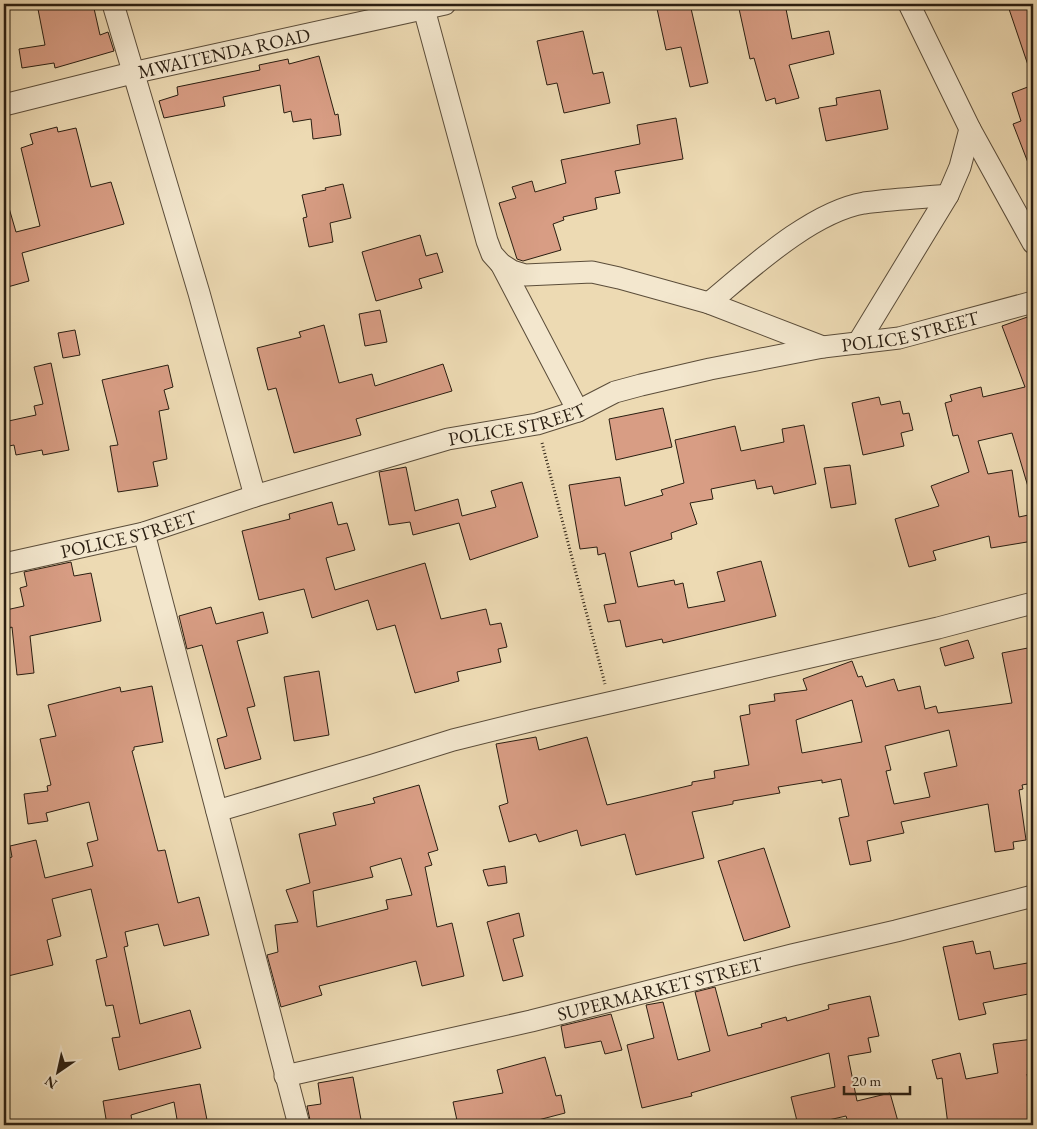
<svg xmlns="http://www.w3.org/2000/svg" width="1037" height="1129" font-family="'EB Garamond',serif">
<rect width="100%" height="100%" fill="#eddab3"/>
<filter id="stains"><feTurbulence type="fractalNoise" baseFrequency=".004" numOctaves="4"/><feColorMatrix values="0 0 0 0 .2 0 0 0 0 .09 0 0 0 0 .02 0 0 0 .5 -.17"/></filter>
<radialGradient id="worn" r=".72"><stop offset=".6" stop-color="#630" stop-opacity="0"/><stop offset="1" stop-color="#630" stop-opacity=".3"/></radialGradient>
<g fill="#d89d84" stroke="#2a1e11" fill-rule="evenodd">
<polygon points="37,4 93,4 100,35 108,32 114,51 55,68 54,63 22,68 19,49 45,45"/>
<polygon points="656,4 690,4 708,83 690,87 681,47 666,50"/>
<polygon points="738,4 785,4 792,39 829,31 834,54 789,65 799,98 776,104 775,98 766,101 754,58 750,59"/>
<polygon points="1025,4 1033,4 1033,70 1030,71 1009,9"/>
<polygon points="583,31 593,74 603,72 610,103 564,113 557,83 547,85 537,41"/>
<polygon points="319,56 335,115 338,114 341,135 313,139 311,119 293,122 291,111 284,113 280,85 223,97 225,106 164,118 159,101 178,95 177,87 260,70 259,65 288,59 289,64"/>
<polygon points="1033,85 1033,173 1032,173 1013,124 1021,121 1012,93"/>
<polygon points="880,90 888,129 826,141 819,108 837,105 836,98"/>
<polygon points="676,118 683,159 615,171 620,193 595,198 597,209 563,217 564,220 553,224 561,250 523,261 517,259 499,203 516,198 512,187 532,181 535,192 566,183 561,160 640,144 637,125"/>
<polygon points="57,127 58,132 76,128 91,187 111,182 124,224 22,253 29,281 4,288 4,209 9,208 16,232 40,226 21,148 33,144 30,134"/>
<polygon points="343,184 351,218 330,223 333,242 309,247 303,218 307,217 302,195 326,190 325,188"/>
<polygon points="420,235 426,256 437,253 443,272 419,279 422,288 376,301 362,252"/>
<polygon points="380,310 387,342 365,346 359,314"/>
<polygon points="1033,315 1033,489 1029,490 1012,433 978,441 988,474 1012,470 1019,517 1033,514 1033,541 991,548 989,536 933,551 936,560 909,567 895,519 939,506 931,486 969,472 958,435 953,436 945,403 952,401 950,395 981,387 983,397 1025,387 1002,326"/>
<polygon points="324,325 339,383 372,374 375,386 443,364 452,391 356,419 361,435 294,453 276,388 268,390 257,348 301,337 299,332"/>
<polygon points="75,330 80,355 63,358 58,333"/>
<polygon points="51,363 69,450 43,455 42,450 16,455 14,445 4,447 4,422 36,415 34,406 43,404 34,367"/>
<polygon points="168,365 173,387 164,390 169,409 159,411 167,459 153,462 158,486 118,492 110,446 118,445 102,380"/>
<polygon points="879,397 881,405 900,401 903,414 909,413 913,430 901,433 904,446 863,455 852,403"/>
<polygon points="663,408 672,447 616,460 609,419"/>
<polygon points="804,425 816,484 774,494 772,486 757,489 755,480 711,489 713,499 690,503 697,524 671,533 672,539 630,552 638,587 674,580 675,585 683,583 688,608 725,601 717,572 761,561 776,616 663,643 662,639 626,647 620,620 608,622 604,605 616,603 605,553 598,555 597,547 580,549 569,485 620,477 625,506 663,495 661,490 684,483 675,440 735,426 741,451 784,442 782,429"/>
<polygon points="850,465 856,504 831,508 824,468"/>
<polygon points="406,467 415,511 458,499 462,516 496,507 491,491 522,482 538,537 470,560 459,523 413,535 410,522 389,525 379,472"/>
<polygon points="332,502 338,525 347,523 355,550 326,558 335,590 425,563 441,619 486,609 490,625 501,623 507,647 498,649 501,662 457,672 459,681 415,693 395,625 377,630 368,600 312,618 304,589 259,600 242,531 290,519 289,514"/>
<polygon points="71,562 74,576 91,573 101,621 30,636 34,673 17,675 12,627 10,628 6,610 24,606 20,588 27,586 24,572"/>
<polygon points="211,607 216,624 263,612 268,633 237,641 255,706 247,708 261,759 225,769 217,739 227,736 202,645 187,649 179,616"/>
<polygon points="968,640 974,658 945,666 940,648"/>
<path d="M1033,647V783L1022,785L1023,789L1019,790L1026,840L1013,842L1014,849L995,852L988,804L901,822L904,833L867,841L871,861L850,865L839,818L849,816L841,779L822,783V780L778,787L780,793L733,801V804L692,812L704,858L636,875L625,834L581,846L577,830L539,842L536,834L509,842L499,806L508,803L496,744L536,737L539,750L587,737L607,805L692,785V782L715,778L714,771L749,765L740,716L750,714L749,705L775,701L774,694L807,690L803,679L852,661L858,677L862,676L866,687L894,679L898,691L920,686L925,709L936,706L938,713L1012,703L1002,653ZM852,700L862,742L802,753L796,720ZM949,730L957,766L924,773L930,797L894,804L886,771L891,770L885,746Z"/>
<polygon points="319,671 329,735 294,741 284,677"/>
<polygon points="152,686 163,742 134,747 134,750 132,751 158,851 165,850 178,903 199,897 209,935 164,946 158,924 125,932 128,946 124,947 140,1024 190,1010 201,1048 119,1070 112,1038 120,1037 113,1005 106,1006 96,960 107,957 91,889 52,899 61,936 47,940 53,965 8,976 4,959 4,859 12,857 10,846 36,840 45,878 93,866 87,843 98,840 89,802 46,813 48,821 28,824 24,794 48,791 47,786 51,785 40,739 56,736 48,705 120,687 121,692"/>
<path d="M419,785L438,850L428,853L432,865L425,867L437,927L452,923L464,976L422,986L416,961L319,986L322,995L281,1007L267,955L278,952L275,925L298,922L286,890L310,883L299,834L336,825L333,813L375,803L373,798ZM401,858L412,895L386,900L388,909L317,927L313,891L373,877L370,867Z"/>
<polygon points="764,848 790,927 744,941 718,861"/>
<polygon points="505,866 507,883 488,886 483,870"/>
<polygon points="519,913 524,936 513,939 523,976 503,981 487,922"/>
<polygon points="973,941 976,954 990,951 994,969 1033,962 1033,993 983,1003 986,1014 959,1020 943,947"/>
<polygon points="715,987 728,1036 762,1027 761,1024 786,1017 787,1021 829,1009 828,1005 870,996 879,1036 868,1038 871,1052 848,1056 857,1101 890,1093 899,1125 849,1125 846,1116 807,1125 798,1125 791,1097 835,1087 829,1053 691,1093 692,1096 642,1108 627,1045 654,1038 646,1005 663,1002 678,1060 710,1051 695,992"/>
<polygon points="611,1014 622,1050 605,1054 601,1041 565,1048 561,1026"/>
<polygon points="1033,1039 1033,1073 1027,1074 1033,1108 1033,1125 948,1125 942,1078 937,1079 932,1060 960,1053 966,1079 998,1073 993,1044"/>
<polygon points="545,1057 556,1096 561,1095 565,1113 519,1125 458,1125 453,1102 503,1093 497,1070"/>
<polygon points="353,1077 362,1125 311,1125 307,1106 321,1104 318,1083"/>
<polygon points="200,1084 208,1125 178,1125 174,1102 131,1115 132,1121 107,1125 103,1101"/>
</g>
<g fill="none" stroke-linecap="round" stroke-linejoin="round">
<g stroke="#5b4d3a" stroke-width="23">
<g id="street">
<polyline points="113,4 199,293 255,496"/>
<polyline points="909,4 970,129 1033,243"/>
<polyline points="424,9 487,241 492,254 501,264 512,271 525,275 592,272 619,278 709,303 823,347"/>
<path id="s1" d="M4,105L132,73L445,4"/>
<polyline points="501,264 578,411"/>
<path d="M709,303C750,269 811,212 864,203C892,199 920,198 948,195"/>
<polyline points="858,343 948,195 960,167 970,129"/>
<polyline points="144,533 299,1125"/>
<path id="s2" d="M4,564L144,533L255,496L448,439L537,424L578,411L615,392L641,385L710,369L823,347L899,338L1033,302"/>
<polyline points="217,811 373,765 453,740 534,720 938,628 1033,603"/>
<path id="s3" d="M285,1076L531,1021L792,955L896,931L1033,896"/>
</g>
</g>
<polyline stroke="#2a1e11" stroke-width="3" stroke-dasharray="1 2.5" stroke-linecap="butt" points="542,443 605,684"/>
<use href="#street" stroke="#f3e7ce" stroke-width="21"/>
</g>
<g text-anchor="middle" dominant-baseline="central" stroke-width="4" stroke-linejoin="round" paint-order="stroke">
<g font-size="19" fill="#2a1e11" stroke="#f3e7ce">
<text stroke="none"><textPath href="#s1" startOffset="226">MWAITENDA ROAD</textPath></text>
<text stroke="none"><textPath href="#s2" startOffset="938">POLICE STREET</textPath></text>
<text stroke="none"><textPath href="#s2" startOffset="532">POLICE STREET</textPath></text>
<text stroke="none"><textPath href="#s2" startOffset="128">POLICE STREET</textPath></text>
<text stroke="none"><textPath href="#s3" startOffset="385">SUPERMARKET STREET</textPath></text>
</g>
</g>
<rect width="1037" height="1129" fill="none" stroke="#eddab3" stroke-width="20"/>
<rect x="5" y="5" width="1027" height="1119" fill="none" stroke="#2a1e11" stroke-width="2.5"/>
<rect x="10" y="10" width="1017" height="1109" fill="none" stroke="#2a1e11"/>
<g transform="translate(58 1072) rotate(214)" stroke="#f3e7ce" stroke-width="4" paint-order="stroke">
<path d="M0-4L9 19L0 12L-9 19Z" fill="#2a1e11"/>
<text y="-8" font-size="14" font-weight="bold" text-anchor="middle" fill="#2a1e11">N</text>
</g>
<path d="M844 1086v8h66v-8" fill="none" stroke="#2a1e11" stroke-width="2.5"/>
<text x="852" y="1086" font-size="15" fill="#2a1e11" stroke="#f3e7ce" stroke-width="4" paint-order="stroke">20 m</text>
<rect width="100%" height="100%" filter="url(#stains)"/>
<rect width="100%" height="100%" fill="url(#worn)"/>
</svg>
